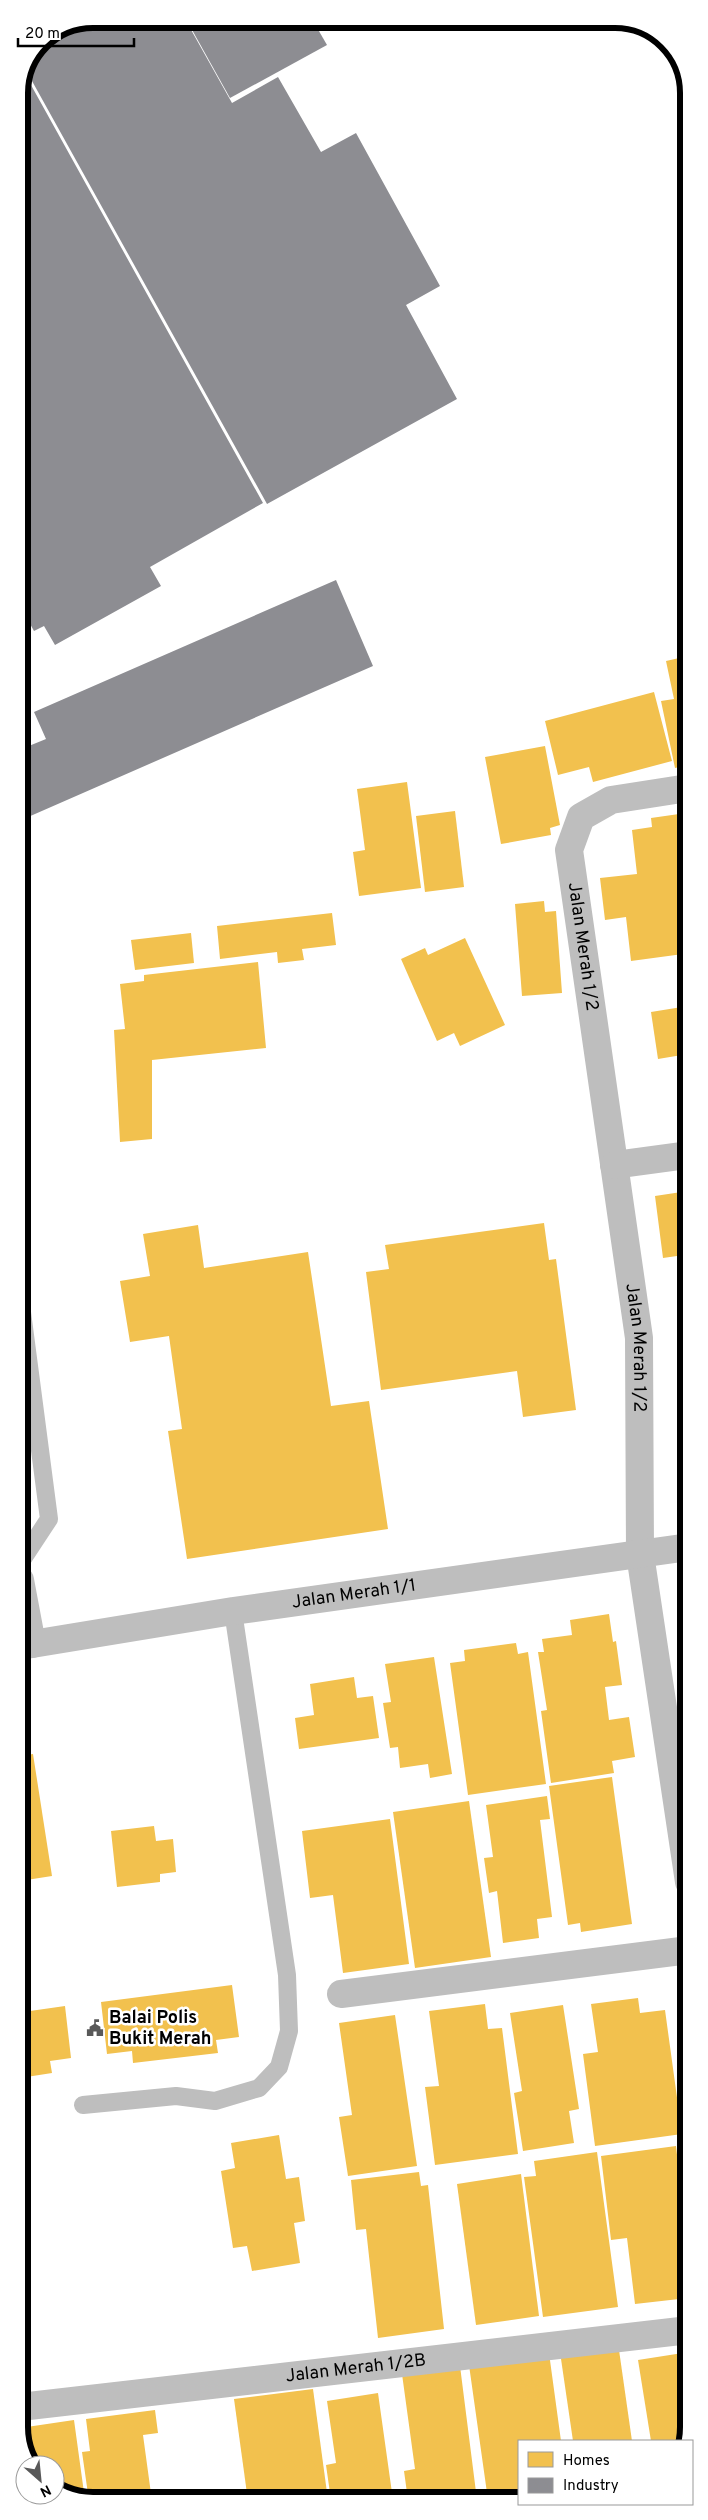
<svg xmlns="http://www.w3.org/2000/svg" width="708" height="2520" font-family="Overpass,sans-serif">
<rect width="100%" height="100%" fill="#fff"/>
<g fill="#f2c14e">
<polygon points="688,656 688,765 675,768 661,701 674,699 666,661"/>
<polygon points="654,692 672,761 593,782 589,767 558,775 545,721"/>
<polygon points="545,746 560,825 550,828 551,835 501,844 485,757"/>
<polygon points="407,782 421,888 359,896 353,852 365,850 357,789"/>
<polygon points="455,811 464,887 425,892 416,816"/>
<polygon points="679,814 688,881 688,909 677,910 683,954 631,961 626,917 605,920 600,878 637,874 632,830 652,827 651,818"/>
<polygon points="544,901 545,912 556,911 562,993 522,996 515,904"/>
<polygon points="332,913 336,945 302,949 304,960 278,963 277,952 220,959 217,926"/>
<polygon points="191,933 194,963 135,970 131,940"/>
<polygon points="465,938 505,1025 460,1046 454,1033 437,1041 401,959 425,948 428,955"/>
<polygon points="258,962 266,1048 152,1060 152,1139 120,1142 114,1030 125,1029 120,984 144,981 144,975"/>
<polygon points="688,1006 688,1054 658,1059 651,1012"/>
<polygon points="688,1191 689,1262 678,1264 677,1256 663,1258 655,1196"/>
<polygon points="544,1223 549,1260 556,1259 576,1410 523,1417 517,1371 381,1390 366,1272 389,1269 385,1245"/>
<polygon points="198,1225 204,1268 308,1252 331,1406 369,1401 388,1529 187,1559 168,1431 182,1429 169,1336 130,1342 120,1281 150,1276 143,1234"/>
<polygon points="609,1614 613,1642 616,1641 622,1685 605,1687 609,1720 629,1717 635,1757 612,1761 614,1773 551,1783 541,1711 547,1710 538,1652 544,1652 542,1639 572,1635 570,1620"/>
<polygon points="516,1643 518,1654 528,1652 546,1784 468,1795 450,1663 465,1661 464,1650"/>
<polygon points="434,1657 452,1774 430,1778 428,1764 400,1768 398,1747 390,1748 383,1703 391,1702 385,1664"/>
<polygon points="354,1677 357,1698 373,1696 379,1738 299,1749 295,1718 314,1715 310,1684"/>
<polygon points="33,1754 52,1876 20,1881 20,1756"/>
<polygon points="612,1777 632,1924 581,1932 580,1923 568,1925 549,1786"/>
<polygon points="547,1796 550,1819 540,1820 552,1917 537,1919 539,1938 503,1943 497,1891 489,1893 484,1858 493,1857 486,1805"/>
<polygon points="469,1801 491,1957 415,1968 393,1812"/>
<polygon points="390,1819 409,1964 343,1973 333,1895 310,1898 302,1831"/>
<polygon points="154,1826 156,1841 173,1839 176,1872 160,1874 160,1882 117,1887 111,1831"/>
<polygon points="232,1985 239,2037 216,2040 218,2053 133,2063 132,2051 107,2054 101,2002"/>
<polygon points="638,1998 640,2013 665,2010 682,2134 595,2146 583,2054 598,2052 591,2004"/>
<polygon points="20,2001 23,2012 65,2006 71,2058 50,2061 52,2073 20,2078"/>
<polygon points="485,2004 488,2029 502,2028 518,2154 435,2165 425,2087 439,2086 429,2011"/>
<polygon points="563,2005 579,2109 569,2111 574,2143 523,2151 514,2093 522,2091 510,2013"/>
<polygon points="395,2015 417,2166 348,2176 339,2117 352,2115 339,2023"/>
<polygon points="279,2135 286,2179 299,2177 305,2221 294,2223 300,2263 252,2271 247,2246 233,2248 221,2171 235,2168 231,2143"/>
<polygon points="676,2146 682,2198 689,2197 689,2271 684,2271 688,2298 635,2304 627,2238 611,2240 601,2156"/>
<polygon points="597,2152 618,2307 543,2317 524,2177 536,2176 534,2161"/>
<polygon points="419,2172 421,2186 428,2185 444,2329 378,2338 366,2229 356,2230 351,2180"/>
<polygon points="521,2174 539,2316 476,2325 457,2184"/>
<polygon points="618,2343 632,2441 573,2441 560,2352"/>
<polygon points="689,2352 689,2427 685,2441 651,2441 638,2360"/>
<polygon points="549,2353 561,2441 519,2441 519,2500 488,2500 469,2365"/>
<polygon points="460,2366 477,2500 408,2500 404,2471 415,2469 402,2374"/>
<polygon points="313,2389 328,2500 248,2501 234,2399"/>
<polygon points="378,2393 393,2500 331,2500 326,2465 336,2463 327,2401"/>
<polygon points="155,2410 158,2433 143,2435 152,2501 89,2501 82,2452 90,2451 86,2419"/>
<polygon points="74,2420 85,2500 55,2488 55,2465 34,2465 20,2442 20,2428"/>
</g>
<g fill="#8d8d92">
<polygon points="93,19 185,19 232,103 278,77 321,152 356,133 440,286 406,305 457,399 267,504 27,72 41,40"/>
<polygon points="186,19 312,19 327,45 230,98"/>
<polygon points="26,76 263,503 150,567 161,586 55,645 44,626 34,631 19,604 19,93"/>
<polygon points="336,580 373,666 19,821 19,750 46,739 34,712"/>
</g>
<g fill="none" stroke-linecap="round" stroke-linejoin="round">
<g stroke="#bebebe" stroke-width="18">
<polyline points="20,1297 49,1519 20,1563"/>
<polyline points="83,2105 176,2096 215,2101 259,2088 279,2067 289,2031 287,1975 233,1611"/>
</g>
<g stroke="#bebebe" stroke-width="28">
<path id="s1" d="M688,788L611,800L581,817L569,850L639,1338L640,1554L689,1882"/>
<polyline points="614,1165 688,1155"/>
<polyline points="20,1580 32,1644"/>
<path id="s2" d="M20,1646L233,1611L689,1547"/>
<polyline points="341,1994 689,1950"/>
<path id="s3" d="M20,2407L689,2330"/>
</g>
</g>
<defs>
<g id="civic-bare" transform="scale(1.35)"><path d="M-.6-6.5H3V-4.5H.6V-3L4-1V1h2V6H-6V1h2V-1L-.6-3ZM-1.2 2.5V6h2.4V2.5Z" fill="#595959" stroke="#fff" stroke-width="2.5" paint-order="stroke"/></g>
</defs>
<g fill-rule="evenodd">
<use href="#civic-bare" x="95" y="2028"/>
</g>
<g text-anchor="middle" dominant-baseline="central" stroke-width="5" stroke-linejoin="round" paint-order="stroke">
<g font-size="18" fill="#000" stroke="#fff">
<text stroke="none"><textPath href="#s1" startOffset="245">Jalan Merah 1/2</textPath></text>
<text stroke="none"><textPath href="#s1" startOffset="650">Jalan Merah 1/2</textPath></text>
<text stroke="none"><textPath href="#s2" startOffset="338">Jalan Merah 1/1</textPath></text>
<text stroke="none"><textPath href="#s3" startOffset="338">Jalan Merah 1/2B</textPath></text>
</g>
<g font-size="18" font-weight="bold" fill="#000" stroke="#fff" text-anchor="start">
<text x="109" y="2018">Balai Polis<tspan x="109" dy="21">Bukit Merah</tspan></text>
</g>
</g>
<path d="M0 0H708V2520H0ZM93 28H615A65 65 0 0 1 680 93V2427A65 65 0 0 1 615 2492H93A65 65 0 0 1 28 2427V93A65 65 0 0 1 93 28Z" fill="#fff" fill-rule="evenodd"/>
<path fill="none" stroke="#000" stroke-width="6" d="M93 28H615A65 65 0 0 1 680 93V2427A65 65 0 0 1 615 2492H93A65 65 0 0 1 28 2427V93A65 65 0 0 1 93 28Z"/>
<rect x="518" y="2440" width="175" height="65" fill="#ffffff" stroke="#999999"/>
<rect x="528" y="2452" width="25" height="15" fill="#f2c14e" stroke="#999999"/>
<text x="563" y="2465" font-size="15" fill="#000000">Homes</text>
<rect x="528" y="2478" width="25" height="15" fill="#8d8d92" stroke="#999999"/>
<text x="563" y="2490" font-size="15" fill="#000000">Industry</text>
<g transform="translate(40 2480) rotate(153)"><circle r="24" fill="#ffffff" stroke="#999999"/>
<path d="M0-4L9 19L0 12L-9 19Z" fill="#595959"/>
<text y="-8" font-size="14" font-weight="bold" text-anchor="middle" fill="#000000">N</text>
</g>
<path d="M18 38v8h116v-8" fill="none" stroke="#000000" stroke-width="2.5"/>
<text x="25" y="38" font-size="15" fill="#000000" stroke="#ffffff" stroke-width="4" paint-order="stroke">20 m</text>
</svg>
